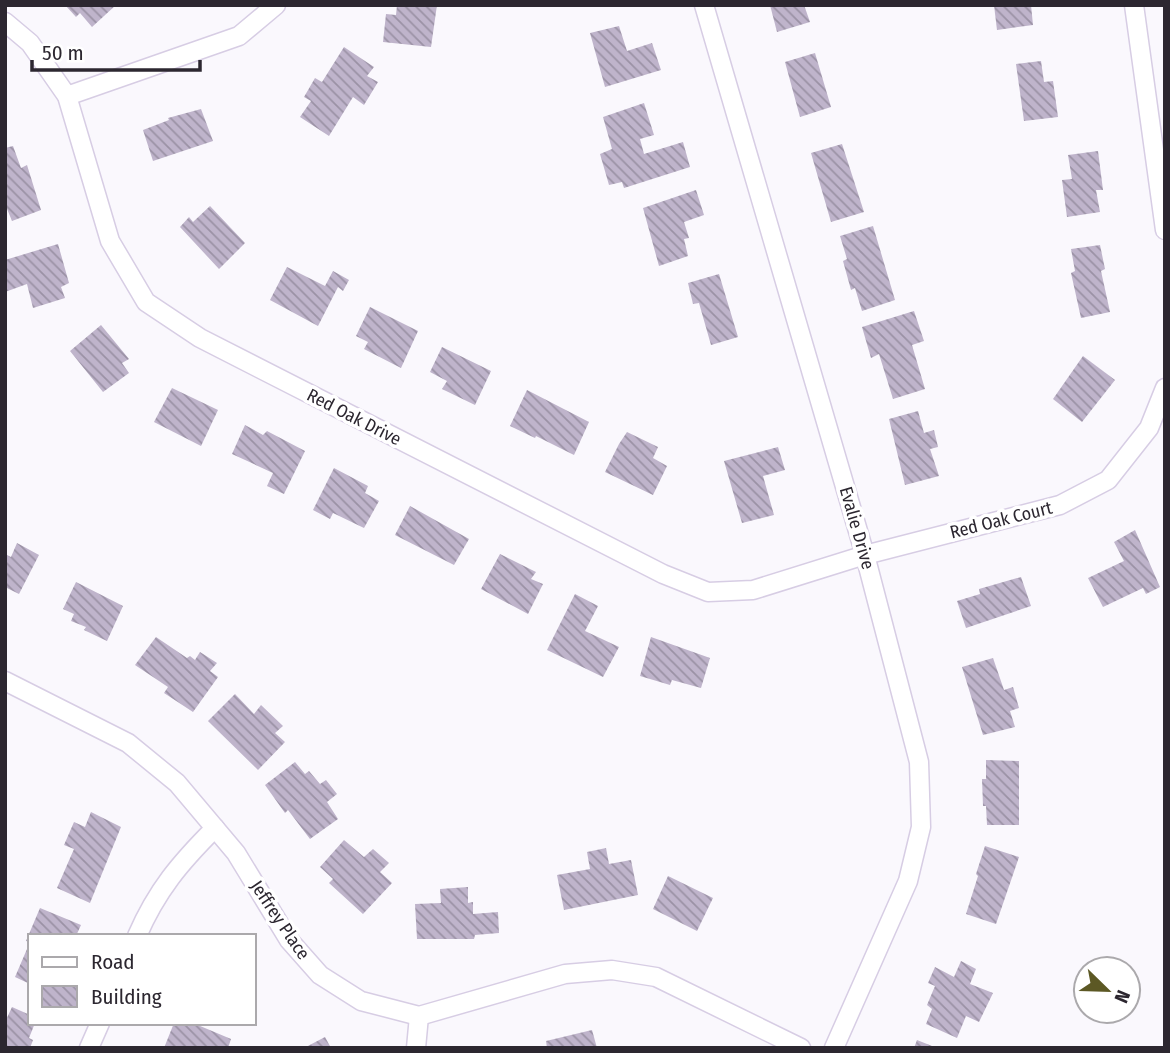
<svg xmlns="http://www.w3.org/2000/svg" width="1170" height="1053" font-family="'Fira Sans Condensed',sans-serif">
<defs>
<pattern id="building-back-hatch" width="6" height="6" patternUnits="userSpaceOnUse" patternTransform="scale(1.75)"><rect width="6" height="6" fill="#bfb4cb"/><path d="M-1 5l2 2M0 0l6 6M5-1l2 2" fill="none" stroke="#9b92a5"/></pattern>
</defs>
<rect width="100%" height="100%" fill="#faf8fd"/>
<g fill="url(#building-back-hatch)">
<polygon points="65,5 116,5 92,27 80,13 76,17"/>
<polygon points="397,5 437,5 431,47 383,42 386,14 396,15"/>
<polygon points="770,5 804,5 810,22 777,32"/>
<polygon points="994,5 1031,5 1033,25 997,30"/>
<polygon points="619,26 627,51 652,43 661,70 605,87 590,33"/>
<polygon points="344,47 374,67 367,76 378,82 364,105 353,97 329,136 300,117 311,101 304,97 315,78 322,82"/>
<polygon points="815,53 831,107 800,117 785,62"/>
<polygon points="1041,61 1044,82 1053,81 1058,117 1024,121 1016,64"/>
<polygon points="644,103 654,135 640,139 644,154 683,142 690,167 624,188 622,182 609,185 600,154 612,149 603,117"/>
<polygon points="201,109 213,141 153,161 143,130 169,120 168,118"/>
<polygon points="842,144 864,212 831,222 811,153"/>
<polygon points="13,146 21,168 27,165 41,210 12,221 5,204 5,148"/>
<polygon points="1098,151 1103,190 1096,190 1100,212 1067,217 1062,180 1072,179 1068,155"/>
<polygon points="696,190 704,215 684,222 689,238 684,239 688,256 659,266 643,208"/>
<polygon points="210,206 245,243 219,269 180,227 189,217 193,222"/>
<polygon points="873,226 895,300 862,311 855,288 851,290 843,261 847,259 840,236"/>
<polygon points="58,244 69,283 61,287 65,298 33,308 27,284 5,292 5,260"/>
<polygon points="1100,245 1105,269 1101,271 1110,312 1081,318 1071,273 1075,271 1071,249"/>
<polygon points="287,267 325,286 333,271 349,280 343,291 338,287 318,326 270,300"/>
<polygon points="719,274 738,337 711,345 699,303 693,304 688,283"/>
<polygon points="370,307 418,331 401,368 364,349 368,342 356,336"/>
<polygon points="914,311 924,341 912,345 925,389 893,399 879,354 871,358 862,327"/>
<polygon points="101,325 129,359 122,363 129,373 103,392 70,351"/>
<polygon points="442,347 491,371 475,405 442,389 447,381 430,372"/>
<polygon points="1083,356 1115,380 1082,422 1053,399"/>
<polygon points="172,388 218,410 201,446 154,422"/>
<polygon points="527,390 589,422 574,455 536,436 535,438 510,426"/>
<polygon points="918,411 924,433 934,430 938,447 930,449 939,476 905,485 889,419"/>
<polygon points="245,425 263,435 267,431 305,451 284,494 267,486 273,473 232,454"/>
<polygon points="627,432 658,447 653,458 667,466 653,495 605,472 619,444"/>
<polygon points="778,447 785,470 763,476 774,515 742,523 724,461"/>
<polygon points="334,468 368,486 365,493 379,501 364,528 333,513 330,519 313,510"/>
<polygon points="410,506 469,539 454,565 395,535"/>
<polygon points="1135,530 1160,587 1146,594 1143,588 1103,607 1088,578 1124,561 1114,542"/>
<polygon points="17,543 39,555 19,594 5,587 5,554 11,557"/>
<polygon points="500,554 536,572 531,579 543,584 528,614 481,589"/>
<polygon points="1021,577 1031,606 966,628 957,601 980,594 979,589"/>
<polygon points="76,582 123,606 107,641 84,630 86,627 71,621 74,614 63,609"/>
<polygon points="575,594 598,606 585,631 619,647 603,677 547,650"/>
<polygon points="156,637 187,658 190,656 195,660 200,652 217,663 210,671 218,677 193,712 164,693 168,687 135,665"/>
<polygon points="651,637 710,658 701,688 672,680 670,685 640,676"/>
<polygon points="993,658 1004,690 1013,687 1019,708 1010,711 1015,727 983,735 962,667"/>
<polygon points="235,694 254,714 261,705 283,726 275,733 285,742 258,770 208,721"/>
<polygon points="986,760 1019,761 1019,825 987,825 986,806 983,806 982,779 986,779"/>
<polygon points="295,762 305,774 309,771 320,784 326,780 337,794 327,802 338,819 310,839 288,810 285,813 265,785"/>
<polygon points="91,812 121,827 90,903 57,888 74,849 64,845 74,822 85,827"/>
<polygon points="344,840 364,857 373,849 389,863 380,872 392,883 363,914 329,883 333,879 320,867"/>
<polygon points="985,846 1019,857 996,924 966,914 978,876 976,874"/>
<polygon points="606,848 609,864 631,860 638,895 564,910 557,875 590,869 587,852"/>
<polygon points="668,876 713,898 697,931 653,909"/>
<polygon points="468,887 468,903 473,902 473,914 498,912 499,933 475,935 474,939 417,939 415,904 441,903 440,889"/>
<polygon points="40,908 81,925 76,936 30,936 30,984 15,977 30,942 26,941"/>
<polygon points="961,961 976,969 970,984 993,993 979,1022 966,1016 957,1038 926,1024 932,1009 927,1005 935,986 928,983 935,967 954,977"/>
<polygon points="12,1007 30,1015 30,1023 35,1023 29,1038 33,1040 30,1048 5,1048 5,1022"/>
<polygon points="174,1023 193,1023 231,1039 228,1048 164,1048"/>
<polygon points="592,1030 597,1048 547,1048 546,1041"/>
<polygon points="325,1037 331,1048 304,1048"/>
<polygon points="917,1040 937,1048 914,1048"/>
</g>
<g fill="none" stroke-linecap="round" stroke-linejoin="round">
<g stroke="#d7cde4" stroke-width="21">
<g id="minor">
<polyline points="704,5 865,555 919,762 921,827 908,881 834,1048"/>
<polyline points="1134,5 1165,230"/>
<polyline points="5,22 30,43 67,96 110,241 146,302 200,338 663,574 708,592 753,590 865,555 1060,505 1108,480 1149,428 1165,388"/>
<polyline points="67,96 239,36 276,5"/>
<polyline points="5,681 128,743 177,783 236,853 289,940 320,975 361,1001 419,1016 565,974 612,970 656,977 801,1048"/>
<path d="M137,936C157,890 180,863 215,828"/>
<polyline points="89,1048 100,1023"/>
<polyline points="416,1048 419,1016"/>
</g>
</g>
<use href="#minor" stroke="#fff" stroke-width="18"/>
</g>
<g text-anchor="middle" dominant-baseline="central" stroke-width="7" stroke-linejoin="round" paint-order="stroke">
<g font-size="18" fill="#2c2730" stroke="#fff">
<text transform="translate(354 417) rotate(27)">Red Oak Drive</text>
<text transform="translate(1001 520) rotate(-14)">Red Oak Court</text>
<text transform="translate(857 528) rotate(74)">Evalie Drive</text>
<text transform="translate(280 920) rotate(56)">Jeffrey Place</text>
</g>
</g>
<rect width="1170" height="1053" fill="none" stroke="#2c2730" stroke-width="14"/>
<rect x="28" y="934" width="228" height="91" fill="#ffffff" stroke="#aba9ac" stroke-width="2"/>
<rect x="42" y="957" width="35" height="10" fill="#ffffff" stroke="#aba9ac" stroke-width="2"/>
<text x="91" y="969" font-size="21" fill="#2c2730">Road</text>
<rect x="42" y="986" width="35" height="21" fill="url(#building-back-hatch)" stroke="#aba9ac" stroke-width="2"/>
<text x="91" y="1004" font-size="21" fill="#2c2730">Building</text>
<g transform="translate(1107 990) rotate(113)"><circle r="33" fill="#ffffff" stroke="#aba9ac" stroke-width="2"/>
<path d="M0-5L12 26L0 18L-12 26Z" fill="#5c5824"/>
<text y="-10" font-size="19" font-weight="bold" text-anchor="middle" fill="#2c2730">N</text>
</g>
<path d="M32 60v10h168v-10" fill="none" stroke="#2c2730" stroke-width="3.5"/>
<text x="42" y="60" font-size="21" fill="#2c2730" stroke="#ffffff" stroke-width="5" paint-order="stroke">50 m</text>
</svg>
